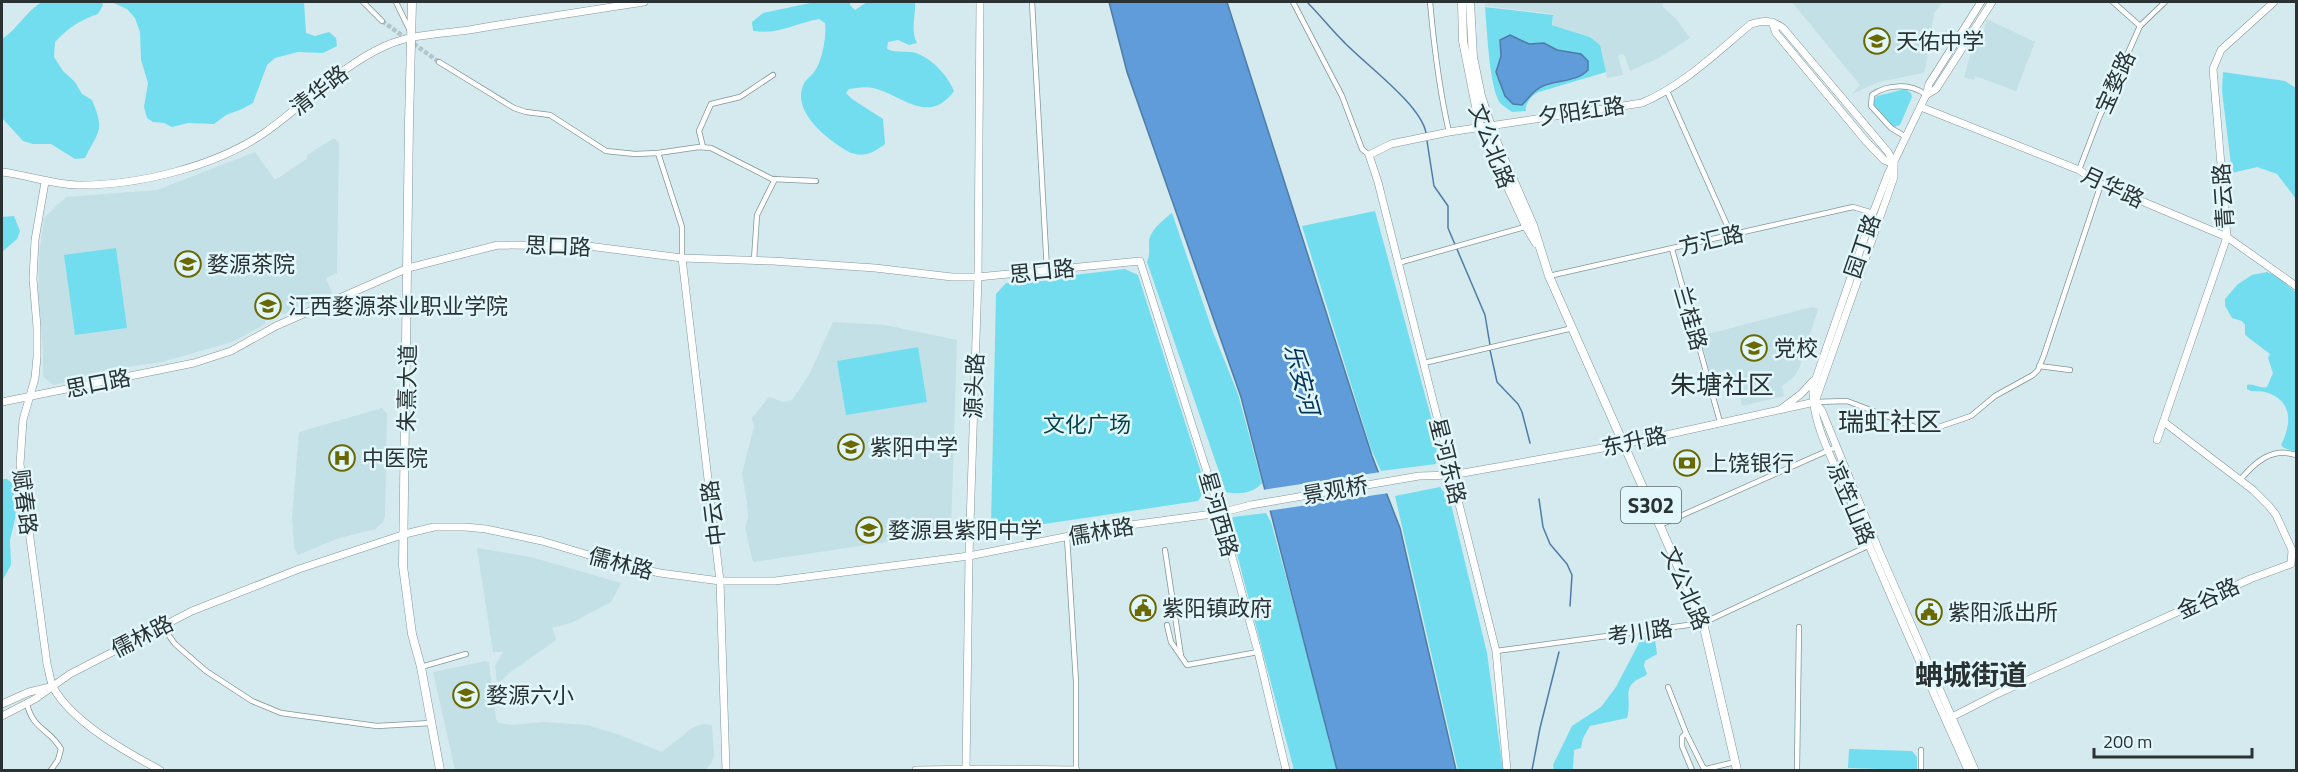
<svg xmlns="http://www.w3.org/2000/svg" width="2298" height="772" font-family="'Titillium Web','Noto Sans SC',sans-serif">
<rect width="100%" height="100%" fill="#d5eaee"/>
<g fill="#c2e0e6">
<polygon points="1485,2 1662,2 1663,7 1676,19 1690,38 1659,58 1630,71 1624,54 1618,55 1623,75 1607,78 1600,46 1591,37 1553,25 1553,14 1485,6"/>
<polygon points="1792,2 1943,2 1934,13 1925,70 1923,73 1879,82 1852,94 1860,85"/>
<polygon points="1987,19 2035,42 2016,91 1975,76 1974,80 1964,77 1976,35 1982,37"/>
<polygon points="334,138 339,143 337,273 326,278 332,293 284,314 280,312 265,318 265,324 235,341 162,362 112,369 54,385 43,377 43,352 38,300 39,255 44,218 66,197 157,190 255,152 275,180 307,159 307,155"/>
<polygon points="1812,307 1818,309 1799,369 1793,378 1782,386 1784,396 1742,406 1737,382 1728,383 1726,371 1710,373 1700,336"/>
<polygon points="833,322 885,325 957,340 951,532 753,562 745,528 748,517 747,502 742,473 754,427 752,418 769,397 784,402 792,400 809,375"/>
<polygon points="382,408 387,414 385,516 383,522 375,529 339,538 298,555 294,547 292,519 299,432"/>
<polygon points="477,548 531,557 621,583 611,602 571,623 552,628 556,639 555,641 509,673 501,681 497,682 495,666 503,652 493,652"/>
<polygon points="486,661 489,663 496,719 499,723 511,725 544,722 588,725 617,734 662,752 692,728 703,724 712,725 714,756 711,764 706,769 698,770 455,770 433,672"/>
</g>
<g fill="#72ddef">
<path d="M42,2H102L103,5L98,14C80,20 68,28 55,42L54,57L63,71L75,82L82,94L92,100C105,131 99,130 85,158L75,159L51,144H33L23,141L2,118V39C18,29 24,13 42,2Z"/>
<polygon points="111,2 304,2 306,33 315,36 329,32 336,38 337,46 323,53 298,52 275,58 267,65 253,103 242,109 226,115 214,124 188,123 172,127 164,123 153,122 147,118 144,107 148,83 141,60 140,32 135,18 127,9"/>
<path d="M815,2H850V5L855,10L867,2H915C916,17 910,28 917,43L909,45L898,40L888,42L887,49C895,53 902,51 911,52C928,54 948,75 954,91C928,126 903,95 873,88C865,86 856,88 849,89L846,93L852,99L883,119L885,144C873,153 862,159 847,151C828,140 792,112 803,86C805,79 810,78 814,72C822,63 827,34 825,23L819,19C796,23 778,35 753,31L752,22L763,13Z"/>
<path d="M1485,7L1553,15L1552,25L1590,37L1600,45L1606,72L1539,92C1532,95 1525,103 1526,111L1512,112C1508,109 1503,106 1500,103C1489,86 1487,28 1485,7Z"/>
<polygon points="2223,72 2285,81 2296,88 2296,199 2277,174 2257,167 2232,173 2222,91"/>
<polygon points="1905,89 1911,93 1912,97 1900,125 1894,127 1889,125 1872,103 1877,96"/>
<polygon points="1375,211 1437,439 1436,464 1381,471 1371,449 1302,226"/>
<path d="M1172,213L1213,332L1238,394L1262,483C1254,493 1238,495 1226,492L1147,262C1150,255 1149,251 1149,243C1149,231 1163,220 1172,213Z"/>
<polygon points="14,216 20,231 17,239 2,252 2,217"/>
<polygon points="116,248 127,328 75,335 64,255"/>
<polygon points="1125,269 1138,275 1206,488 1198,501 997,531 991,526 996,294 1006,283"/>
<path d="M2267,272L2276,276L2296,292V452L2284,448L2281,445C2292,423 2293,400 2265,392C2258,390 2253,393 2247,389V385C2254,383 2260,389 2267,387L2273,373L2268,358L2270,354L2245,335V325L2242,321L2232,318L2225,306V299L2238,284L2252,275Z"/>
<polygon points="918,347 927,402 846,415 837,361"/>
<polygon points="2,479 7,479 13,484 16,515 10,540 11,565 2,581"/>
<polygon points="1440,487 1450,500 1487,653 1503,770 1458,770 1395,496"/>
<path d="M1266,513L1271,522L1301,632L1310,640L1326,710L1329,744C1338,751 1340,759 1338,770H1294L1229,524L1233,517Z"/>
<path d="M1646,636H1651L1655,639L1657,654L1645,661L1644,666L1647,674L1645,676C1619,686 1633,698 1627,718L1590,726L1583,738L1581,748L1574,750L1573,770H1554L1553,765L1572,726L1601,707L1616,687L1640,641Z"/>
<polygon points="1849,749 1912,751 1917,757 1917,770 1848,768"/>
</g>
<g fill="#5f9cd9" stroke="#4f7ca7" stroke-width="1.5">
<polygon points="1109,2 1227,2 1372,456 1400,528 1456,770 1337,770 1241,397 1127,72"/>
<path d="M1510,35L1529,44L1544,43L1557,50L1581,54L1588,61V70C1577,82 1557,80 1543,86C1532,91 1529,98 1522,105L1513,104L1505,96L1496,72L1501,56L1500,40Z"/>
</g>
<polygon fill="#d5eaee" points="1381,472 1389,493 1267,511 1262,490"/>
<g fill="none" stroke-linecap="round" stroke-linejoin="round">
<g stroke="#4f7ca7" stroke-width="1.5">
<path d="M1307,2C1319,14 1330,28 1342,40C1363,63 1421,104 1426,133"/>
<polyline points="1427,141 1434,186 1448,206 1448,228 1485,315 1490,345"/>
<polyline points="1490,350 1497,382 1518,404 1522,412 1530,443"/>
<polyline points="1539,499 1543,527 1550,544 1567,564 1572,575 1570,606"/>
<polyline points="1532,770 1540,728 1559,652"/>
</g>
<polyline stroke="#b3c5c9" stroke-width="4.5" stroke-dasharray="4.5 2" stroke-linecap="butt" points="382,21 439,62"/>
<g stroke="#829699" stroke-width="6">
<g id="street">
<polyline points="363,2 382,21"/>
<polyline points="396,2 410,31"/>
<polyline points="1032,2 1047,270"/>
<polyline points="1293,2 1342,96 1362,149 1369,155"/>
<path d="M1430,2C1434,46 1439,89 1449,132"/>
<polyline points="2113,2 2140,26"/>
<polyline points="439,62 514,108 526,112 550,115 606,151 635,154 658,153 682,227 682,258"/>
<polyline points="1667,91 1731,234"/>
<path d="M1906,137L1891,128L1871,106L1872,95C1887,84 1911,83 1926,95"/>
<polyline points="703,147 699,131 711,104 740,97 773,75"/>
<polyline points="658,153 699,147 711,148 772,179 816,181"/>
<polyline points="2079,170 2099,118 2140,26 2165,2"/>
<polyline points="1672,249 1720,422"/>
<polyline points="754,260 757,215 775,179"/>
<polyline points="1398,263 1528,226"/>
<polyline points="1549,276 1853,207 1873,213"/>
<polyline points="1424,363 1573,328"/>
<polyline points="2039,366 2070,370"/>
<polyline points="1815,402 1847,401 1915,427 1933,429 1971,416 1995,396 2033,375 2038,370 2044,355 2101,184"/>
<path d="M2240,480C2255,462 2272,447 2296,455"/>
<polyline points="1660,525 1836,447"/>
<polyline points="1067,537 1076,682 1076,770"/>
<polyline points="1165,550 1181,656"/>
<polyline points="1167,625 1171,642 1187,665 1258,652"/>
<polyline points="162,626 175,644 206,671 252,701 281,713 377,726 431,723"/>
<polyline points="1496,651 1703,623 1870,545"/>
<polyline points="421,667 466,654"/>
<polyline points="1668,687 1686,733 1703,767 1706,769 1735,762"/>
<path d="M27,704C33,730 50,729 61,749L58,760L51,770"/>
<polyline points="1686,733 1682,737 1682,746 1692,770"/>
<polyline points="1797,770 1799,627"/>
<polyline points="1921,770 1921,750"/>
</g>
</g>
<g stroke="#829699" stroke-width="8">
<g id="secondary">
<polyline points="1772,22 1776,33 1865,140 1884,160 1894,164"/>
<polyline points="1926,95 1936,89 1992,2"/>
<polyline points="1921,107 2079,170 2101,184 2227,237 2296,286"/>
<path d="M2,172C27,175 51,184 77,185C137,186 218,166 267,131C306,103 341,66 385,46C412,34 440,34 469,30C527,20 585,11 644,2"/>
<path d="M45,182L35,240L33,279L37,327V357L35,378L23,420L20,464L47,664C49,671 50,680 53,687C72,722 126,752 160,770"/>
<polyline points="682,258 720,581 726,770"/>
<polyline points="2,402 194,363 231,351 276,326 408,268 498,245 588,246 682,258 773,261 875,268 952,277 978,277 1140,261 1220,513 1258,652 1286,770"/>
<polyline points="1815,402 1822,411 1880,553 1975,770"/>
<polyline points="1781,409 1801,394 1813,381"/>
<polyline points="2157,440 2227,237 2213,69 2221,50 2274,2"/>
<polyline points="2,704 29,692 50,687"/>
<polyline points="2,716 35,699 70,674 192,611 299,569 405,534 434,527 465,527 486,529 542,541 622,565 660,573 720,581 775,581 969,556 1115,527 1220,513 1251,505 1419,476 1452,475 1625,444 1815,402"/>
<polyline points="1946,720 1997,694 2250,579 2291,564 2292,550 2276,515 2269,506 2253,490 2164,422"/>
<polyline points="916,770 985,769 1076,770"/>
<polyline points="966,770 969,556 978,277 980,2"/>
<path d="M1507,770L1496,651L1378,182L1369,155L1391,144L1449,132L1642,103C1684,85 1717,52 1751,24C1764,20 1772,20 1783,28L1888,152L1894,164V177L1815,402"/>
<path d="M1968,770C1927,679 1886,587 1848,495C1834,462 1811,423 1813,387L1873,213L1888,174L1926,95L1929,84L1981,2"/>
</g>
</g>
<g stroke="#829699" stroke-width="9">
<g id="primary">
<polyline points="412,2 409,122 403,566 412,634 421,667 440,770"/>
<polyline points="1462,2 1463,41 1480,127 1526,226 1536,243"/>
<polyline points="1470,2 1473,57 1481,96 1494,136 1533,225 1549,276 1703,623 1737,770"/>
</g>
</g>
<use href="#street" stroke="#fff" stroke-width="4.5"/>
<use href="#secondary" stroke="#fff" stroke-width="7"/>
<use href="#primary" stroke="#fff" stroke-width="8"/>
</g>
<defs>
<g id="school-ring" transform="scale(1.35)"><circle r="9.5" fill="#e2f7fb" stroke="#6a6801" stroke-width="1.5"/><path d="M0-5L7-2L0 1L-7-2ZM-4 1L0 2.5L4 1V4Q0 6-4 4Z" fill="#6a6801"/></g>
<g id="university-ring" transform="scale(1.35)"><circle r="9.5" fill="#e2f7fb" stroke="#6a6801" stroke-width="1.5"/><path d="M0-5L7-2L0 1L-7-2ZM-4 1L0 2.5L4 1V4Q0 6-4 4Z" fill="#6a6801"/></g>
<g id="hospital-ring" transform="scale(1.35)"><circle r="9.5" fill="#e2f7fb" stroke="#6a6801" stroke-width="1.5"/><path d="M-5-5h3v3.5h4V-5h3V5h-3V1.5h-4V5h-3Z" fill="#6a6801"/></g>
<g id="bank-ring" transform="scale(1.35)"><circle r="9.5" fill="#e2f7fb" stroke="#6a6801" stroke-width="1.5"/><path d="M-6-4H6V4H-6ZM0-2.3a2.3 2.3 0 1 0 0 4.6a2.3 2.3 0 1 0 0-4.6Z" fill="#6a6801"/></g>
<g id="civic-ring" transform="scale(1.35)"><circle r="9.5" fill="#e2f7fb" stroke="#6a6801" stroke-width="1.5"/><path d="M-.6-6.5H3V-4.5H.6V-3L4-1V1h2V6H-6V1h2V-1L-.6-3ZM-1.2 2.5V6h2.4V2.5Z" fill="#6a6801"/></g>
</defs>
<g fill-rule="evenodd">
<use href="#school-ring" x="1877" y="41"/>
<use href="#university-ring" x="188" y="264"/>
<use href="#university-ring" x="268" y="306"/>
<use href="#school-ring" x="1754" y="348"/>
<use href="#school-ring" x="851" y="447"/>
<use href="#hospital-ring" x="342" y="458"/>
<use href="#bank-ring" x="1687" y="463"/>
<use href="#school-ring" x="869" y="530"/>
<use href="#civic-ring" x="1143" y="608"/>
<use href="#civic-ring" x="1929" y="612"/>
<use href="#school-ring" x="466" y="695"/>
</g>
<g text-anchor="middle" dominant-baseline="central" stroke-width="5" stroke-linejoin="round" paint-order="stroke">
<rect fill="#e2f7fb" stroke="#616d6f" stroke-width="1.5" x="1621" y="487" width="60" height="36" rx="4.5"/>
<g font-size="21" font-weight="bold" fill="#2a3233">
<text x="1651" y="505">S302</text>
</g>
<g font-size="22" fill="#2a3233" stroke="#e2f7fb" text-anchor="start">
<text x="1896" y="41">天佑中学</text>
<text x="207" y="264">婺源茶院</text>
<text x="288" y="306">江西婺源茶业职业学院</text>
<text x="1774" y="348">党校</text>
<text x="870" y="447">紫阳中学</text>
<text x="362" y="458">中医院</text>
<text x="1706" y="463">上饶银行</text>
<text x="888" y="530">婺源县紫阳中学</text>
<text x="1162" y="608">紫阳镇政府</text>
<text x="1948" y="612">紫阳派出所</text>
<text x="486" y="695">婺源六小</text>
</g>
<g font-size="22" fill="#2a3233" stroke="#e2f7fb">
<text transform="translate(2115 82) rotate(-66)">宝婺路</text>
<text transform="translate(319 90) rotate(-38)">清华路</text>
<text transform="translate(1581 111) rotate(-8)">夕阳红路</text>
<text transform="translate(1492 146) rotate(69)">文公北路</text>
<text transform="translate(2113 187) rotate(25)">月华路</text>
<text transform="translate(2223 196) rotate(-94)">青云路</text>
<text transform="translate(1711 240) rotate(-13)">方汇路</text>
<text transform="translate(558 246) rotate(2)">思口路</text>
<text transform="translate(1862 246) rotate(-71)">园丁路</text>
<text transform="translate(1042 271) rotate(-6)">思口路</text>
<text transform="translate(1691 318) rotate(74)">兰桂路</text>
<text transform="translate(98 383) rotate(-11)">思口路</text>
<text transform="translate(974 386) rotate(-88)">源头路</text>
<text transform="translate(407 388) rotate(-89)">朱熹大道</text>
<text transform="translate(1634 441) rotate(-12)">东升路</text>
<text transform="translate(1448 461) rotate(76)">星河东路</text>
<text transform="translate(1335 490) rotate(-10)">景观桥</text>
<text transform="translate(25 502) rotate(83)">赋春路</text>
<text transform="translate(1851 503) rotate(67)">凉笠山路</text>
<text transform="translate(713 513) rotate(-97)">中云路</text>
<text transform="translate(1219 514) rotate(74)">星河西路</text>
<text transform="translate(1101 531) rotate(-10)">儒林路</text>
<text transform="translate(621 563) rotate(15)">儒林路</text>
<text transform="translate(1686 588) rotate(67)">文公北路</text>
<text transform="translate(2208 598) rotate(-25)">金谷路</text>
<text transform="translate(1640 632) rotate(-8)">考川路</text>
<text transform="translate(142 636) rotate(-27)">儒林路</text>
</g>
<g font-size="22" fill="#033f47" stroke="#e2f7fb">
<text x="1087" y="424">文化广场</text>
</g>
<g font-size="24" font-style="italic" fill="#04325a" stroke="#e2f7fb">
<text transform="translate(1302 379) rotate(75)">乐安河</text>
</g>
<g font-size="26" fill="#2a3233" stroke="#e2f7fb">
<text x="1722" y="384">朱塘社区</text>
<text x="1890" y="421">瑞虹社区</text>
</g>
<g font-size="28" font-weight="bold" fill="#2a3233" stroke="#e2f7fb">
<text x="1971" y="674">蚺城街道</text>
</g>
</g>
<rect width="2298" height="772" fill="none" stroke="#2a3233" stroke-width="6"/>
<path d="M2094 748v9h158v-9" fill="none" stroke="#2a3233" stroke-width="3"/>
<text x="2103" y="748" font-size="18" fill="#2a3233" stroke="#e2f7fb" stroke-width="4.5" paint-order="stroke">200 m</text>
</svg>
